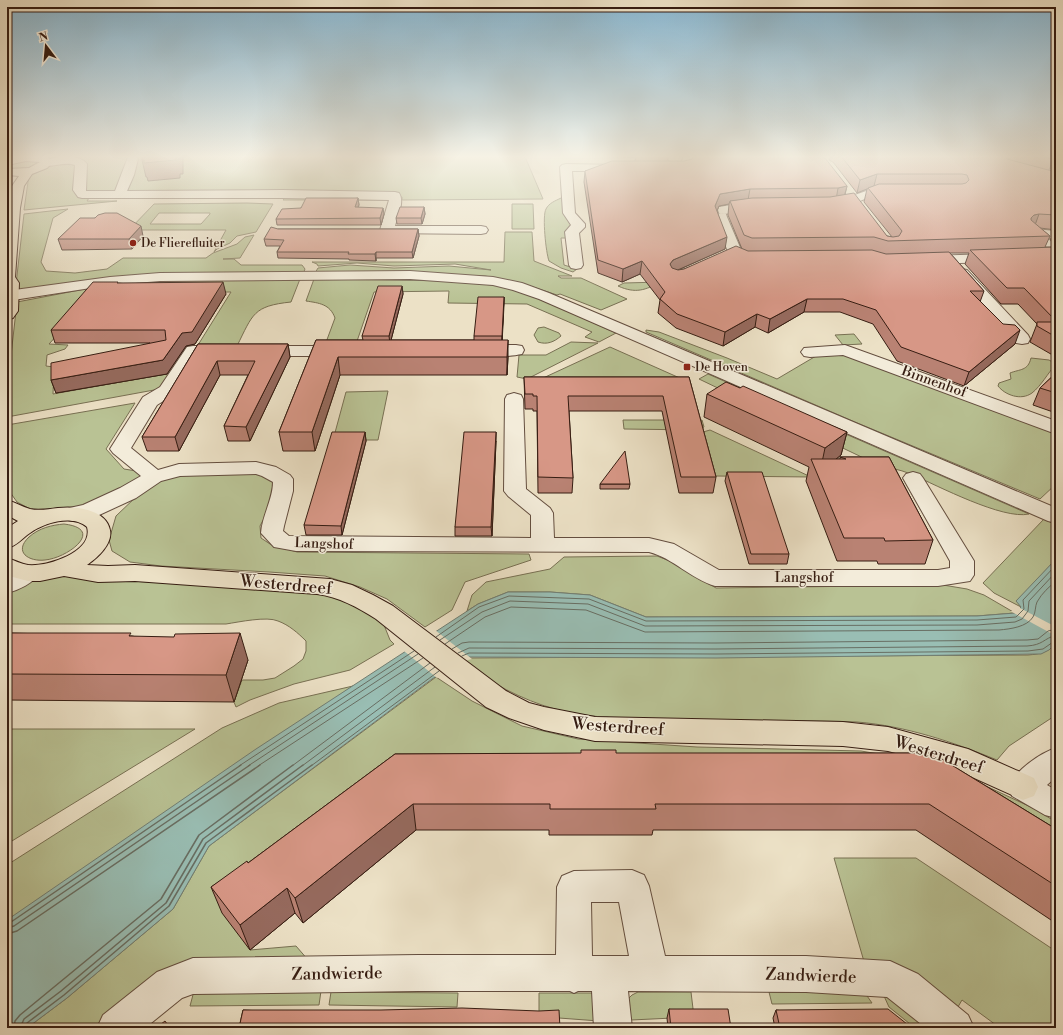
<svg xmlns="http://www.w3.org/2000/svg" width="1063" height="1035" font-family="'Libre Bodoni',serif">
<rect width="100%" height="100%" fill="#ece1c6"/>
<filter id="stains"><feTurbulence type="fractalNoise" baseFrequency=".005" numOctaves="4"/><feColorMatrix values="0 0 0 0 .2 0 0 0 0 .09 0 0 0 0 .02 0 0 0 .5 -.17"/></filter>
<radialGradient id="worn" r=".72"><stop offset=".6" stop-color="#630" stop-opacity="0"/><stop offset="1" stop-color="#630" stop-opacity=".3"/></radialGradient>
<g fill="#b9c294" stroke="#787053" fill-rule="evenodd">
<polygon points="34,156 523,156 526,159 543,199 402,200 402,197 388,197 392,200 283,200 286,197 299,195 89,198 87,201 117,201 24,210 30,168 11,169 8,168 7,165"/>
<path d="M561,198L568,217L572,223L568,238H561L564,265L577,269L573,272L561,268L549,261C546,253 542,216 546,209C549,203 555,201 561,198Z"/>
<path d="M247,203L273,204L256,232L237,236L230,243L217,249L214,252L226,230H129L154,204ZM159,213H210V214L201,224H150Z"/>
<polygon points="512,204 533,204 534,229 512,229"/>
<polygon points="68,209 53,218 41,262 46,271 75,273 107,269 123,258 206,258 213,253 237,244 245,237 254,235 240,258 223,259 234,259 241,265 302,265 305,269 303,274 184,274 15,293 24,214"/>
<polygon points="505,232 532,232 534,261 572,276 558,276 561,278 581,278 627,299 601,310 560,294 557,295 521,283 485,276 315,273 318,268 350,265 394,268 449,266 491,270 455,264 394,266 357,263 318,266 317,264 312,262 504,262"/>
<path d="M300,279L291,302C253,306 253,314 237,346L198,345L231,292L96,293L49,344L68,345L65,349L47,355L46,366L54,367L53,394L171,373L165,388L7,417V391L17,302L85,289L153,281Z"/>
<path d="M314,279L455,281L502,286L540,299L616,333L599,342L585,337L592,332L527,304L448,303L449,291L374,292L356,344L325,345L335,318C330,304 319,303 306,301Z"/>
<path d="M661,282C645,290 636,294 618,286L624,283Z"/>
<path d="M544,327L559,333L561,336C554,342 547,345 538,342L534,335L538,328Z"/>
<polygon points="646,330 659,332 727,358 777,379 816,356 844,351 1056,430 1056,484 1040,499 855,422 646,332"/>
<polygon points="854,334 862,344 843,345 835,335"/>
<polygon points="571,342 598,343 527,379 517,377 519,355 546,355"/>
<polygon points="610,347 682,379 541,379"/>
<path d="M1031,358L1049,360L1056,364C1048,373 1041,386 1032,393C1021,401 1005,395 998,386L999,383L1011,379L1010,373C1020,369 1028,371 1031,358Z"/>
<path d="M708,374L1029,514C1003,520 938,486 911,474C899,469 887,468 874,463L699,379Z"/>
<polygon points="388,391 378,440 333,440 346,392"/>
<polygon points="135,403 106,449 124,469 149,473 112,497 80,509 32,510 17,502 7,488 7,425"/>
<polygon points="623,420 702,420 704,427 698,430 624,429"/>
<polygon points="710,430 811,477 715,476 703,432"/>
<polygon points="260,473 276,483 272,503 260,526 261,538 270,544 297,552 529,554 531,560 465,582 452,610 425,627 387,599 360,587 325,576 269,572 161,566 130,562 112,551 109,540 116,516 138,495 166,476"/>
<polygon points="1044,519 1056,525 1056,559 1017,601 1021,607 994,593 983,583"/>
<path d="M64,524C106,529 68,558 45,560C29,562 13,552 29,537C39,528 52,525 64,524Z"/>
<polygon points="657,556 670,561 716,588 943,585 967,589 984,595 1015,613 977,616 646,617 590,595 550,592 508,592 478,604 467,611 472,595 486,582 550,569 564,557"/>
<path d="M69,574L129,581L254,587L302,591L333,596L360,608L384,625L390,640L394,644L350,670L294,684L250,700L236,707L234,702L242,680H263L275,678L294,666L303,659L306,651V641C298,633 289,625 278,621C267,616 239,622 226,624H7V588L32,581Z"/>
<path d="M1056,643V715L1009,746L997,760C953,742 906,726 857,722C835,721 813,721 791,721C750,720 710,720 670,719C632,719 592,719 555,709C522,700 489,682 461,662L467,658L1028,655C1041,654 1047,652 1056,643Z"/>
<polygon points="436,677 472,701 522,726 578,739 697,747 861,751 915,760 958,773 1033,808 1056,822 1056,858 924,782 399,780 250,950 296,946 309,961 172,968 96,1028 27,1028 67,998 173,909 209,846"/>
<polygon points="353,686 7,922 7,865 222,728 279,703"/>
<polygon points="7,729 195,729 7,844"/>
<polygon points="834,858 916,858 1054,950 1056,947 1056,1028 994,1028 996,1025 962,1000 955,1012 865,965"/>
<polygon points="194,991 321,991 319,1005 190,1006"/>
<polygon points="331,992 458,993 457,1007 329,1005"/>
<polygon points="638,992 691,992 694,1017 631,1020 628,999 632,995"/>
<polygon points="769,992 865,993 872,1003 772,1004"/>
<polygon points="539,993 591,993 598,998 599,1021 559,1018 539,1020"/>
<polygon points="887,995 934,1028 915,1028 889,1007 884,996"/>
</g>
<polygon fill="#99beb4" stroke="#717e73" points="1056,559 1056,643 1049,650 1041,654 716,658 469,657 432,679 209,846 173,909 67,998 27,1028 7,1028 7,920 256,749 478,604 508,592 550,592 590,595 646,617 977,616 1015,613 1021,607 1016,601"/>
<g fill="#ece1c6">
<polygon points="1018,607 1056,627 1056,636 1010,611 1014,611"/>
<polygon points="435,630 472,659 468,660 437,678 404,651"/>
</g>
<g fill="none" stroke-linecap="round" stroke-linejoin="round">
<g stroke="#686e63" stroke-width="1">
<polyline points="436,637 479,607 509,596 589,599 646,621 977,620 1016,617 1024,609 1023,600 1056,565"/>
<polyline points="440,640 482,612 510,601 588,604 645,626 977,625 1015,622 1022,619 1028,611 1029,601 1056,572"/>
<path d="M445,644L485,617L511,607L586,610L645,632L999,630C1010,629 1027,627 1033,617C1036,612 1035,606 1037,602C1042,593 1049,587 1056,581"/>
<polyline points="452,649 462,643 469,642 715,643 1027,640 1038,639 1048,631 1056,629"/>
<path d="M458,653L469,648L715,649L1027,646C1043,645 1043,639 1056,635"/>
<polyline points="462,656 469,653 716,654 1028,651 1043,649 1056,640"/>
<polyline points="239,766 414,651"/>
<polyline points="248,766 418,654"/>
<polyline points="258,766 423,658"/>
<polyline points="292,766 430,663"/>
<polyline points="302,766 435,667"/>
<polyline points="311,766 439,671"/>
</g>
<g stroke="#686e63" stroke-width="1.5">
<polyline points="7,923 11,922 241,765"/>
<polyline points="7,928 14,926 250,765"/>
<polyline points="7,934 17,931 260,765"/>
<polyline points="14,1028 15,1021 20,1015 161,899 199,835 293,765"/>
<polyline points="20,1028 24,1019 61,991 166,903 203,839 303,765"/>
<polyline points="25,1028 27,1023 64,995 169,906 206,843 312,765"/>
</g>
<g stroke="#644e3f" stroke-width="2">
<g id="minor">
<path d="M135,156L138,159L134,175L127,191L282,190L395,192L399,193C405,202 397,217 395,226H481L486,227L488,230L486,233L481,234L382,233L380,230L389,200L282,198H82L78,197L73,190L75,165C64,161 53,168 42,165L40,163L42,161C54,157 78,152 87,164L86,191H115L128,157Z"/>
<polygon points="684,156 700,156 692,161 690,168 662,171 658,170 656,168 658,166 681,163"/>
<polygon points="1037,156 1049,156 1056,161 1056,170 1052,169"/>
<polygon points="566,164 624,165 628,166 630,168 628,170 624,171 572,171 575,213 585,224 585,227 579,233 583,265 581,268 576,269 571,268 569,265 565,232 571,225 563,213 560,167 562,165"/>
<path d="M894,187L898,188L900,191L898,194C890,196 881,194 873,196C857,201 842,212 825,208L823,205L825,202L840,200L875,188Z"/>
<polygon points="748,202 762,203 764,206 762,209 758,210 724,214 719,213 718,210 719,207"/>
<polygon points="721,213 726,214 727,217 742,252 740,255 735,256 730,255 728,252 715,217 716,214"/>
<path d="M1034,229L1056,231V239L1048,238L1053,244L1051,247C1041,249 1033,241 1027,233L1029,230Z"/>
<polygon points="1056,252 1056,260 927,264 922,263 920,260 922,257 927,256"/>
<polygon points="962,269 967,270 1028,335 1030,339 1028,343 1022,344 1016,343 957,276 955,273 957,270"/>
<polygon points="410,271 493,277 522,283 549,293 1056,508 1056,523 1048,521 539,299 513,290 493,285 410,279 160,281 110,285 7,301 7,291 110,277 160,273"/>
<path d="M479,345H516L522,346L524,350L522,354C508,357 487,357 473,354L471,350L473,346Z"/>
<polygon points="845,345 1056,421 1056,434 843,355 810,357 804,356 801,352 804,348"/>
<path d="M193,346H222L228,347L230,351L228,355L198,356L173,395L157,405L131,448L158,470L179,464L256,462L276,467L290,475L293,479V491L284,526L283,531L289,536L531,538V515L508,496L504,491L505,399L507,395L514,393L521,395L523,399L526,489L550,508L553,513L554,538H649L674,544L719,570H938L950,568V561L903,478L906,474L913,472L920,474L923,478L974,561V575L970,581L938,586H715C691,579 673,558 649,552L296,551L274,547L261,533C262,516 273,499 273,482L262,476L256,474L180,476L161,481L136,498L97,516L73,521L65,519L62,514L65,509L83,505L120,488L141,476L113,453L110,449L143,397L160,387L187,347Z"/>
<polygon points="259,346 342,346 348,347 350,351 348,355 342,356 259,356 253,355 251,351 253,347"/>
<path d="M28,565L36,567L40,573C33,583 19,590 7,593V574L20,567Z"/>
<path d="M1056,748V777L1047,785L1056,790V818L1045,815L1012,796L1008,787C1015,771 1040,753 1056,748Z"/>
<path d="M632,870L644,875L649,886L665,956H806L890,961L918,974L968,1015L974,1028H926L887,997L806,992L628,991L632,1028H594L592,991H578L574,993L570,991H418L193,994L182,998L145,1028H97L103,1015L157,972L193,958L418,955H556L557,887L562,876L574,871ZM591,902H619L629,956H592Z"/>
</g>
</g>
<g stroke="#361d12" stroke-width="2">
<g id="major">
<polygon points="15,156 47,156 52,163 47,168 32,174 24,186 20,208 15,277 19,283 18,311 13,318 7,320 7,208 12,186 19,176 7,175 7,169 29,168 40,162 26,161 7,165 7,158"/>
<path d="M7,500C15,502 22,507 30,509C39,511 49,509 58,508C75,506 106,509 110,530C113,544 97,558 87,565L108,566L135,565L330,579L352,585L373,595L393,606L506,691L529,703L544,707L595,717L843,722L888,727L968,749L1034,778L1038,787L1034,796L1023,800L952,768L888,751L843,746L595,741L544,730L509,718L486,707L376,619C357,607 339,597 317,594L135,581L98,582L64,576L40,581H28L9,576L7,575V558C14,560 21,564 28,565C47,567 94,552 87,527C72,514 44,523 30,533C22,538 17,546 7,548V528L18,521L7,515Z"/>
</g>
</g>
<use href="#minor" fill="#f3ecda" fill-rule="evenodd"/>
<use href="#major" fill="#ece1c6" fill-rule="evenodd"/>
</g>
<g fill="#b98273" stroke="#361d12" fill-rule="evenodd">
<path d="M555,156H668V161L847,186L845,195L887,236L892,237L864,202L867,189L857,193L833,162L829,160L830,156H1040L1053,159L1049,170L1052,171L1056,169V230L1040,228L1050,236L1045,247H1056V357L1030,342L1037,324L1018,304H1001L965,264L969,253H950L984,291L980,302L1015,344L964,386L897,361L873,324L840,312H804L768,333L755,327L723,346L676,328L658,313L660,300L640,274L622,282L598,273L584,182L585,171L635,161L636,157ZM729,204L728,215L742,249L684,269L678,270L725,249L717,210L719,206Z"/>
<polygon points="358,198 359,205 358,207 384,214 381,225 277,225 276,219 301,208"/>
<polygon points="424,207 425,214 422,224 397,224 396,218"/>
<polygon points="95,218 143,236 132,249 62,250 58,239"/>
<polygon points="278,229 418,229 419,236 413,258 376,258 376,261 349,260 349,259 278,258 277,252 280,246 266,246 264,239"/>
<polygon points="1056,231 1056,243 1053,240"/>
<polygon points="118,283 226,294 195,344 186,346 167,374 56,393 51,380 150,343 55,343 51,330"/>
<polygon points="402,286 403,294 391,340 474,340 474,336 504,297 502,340 508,357 507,375 340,375 315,451 283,451 279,432 316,340 363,340 362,336"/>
<polygon points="198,344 288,344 290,357 250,441 228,441 224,426 248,375 220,375 179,451 147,451 142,437"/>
<polygon points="1056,373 1056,413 1033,405 1040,388"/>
<polygon points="524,377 689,377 716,477 713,493 679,493 662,411 569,411 573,478 572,493 538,493 537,411 533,411 533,409 525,409"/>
<polygon points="740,388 847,432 841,455 836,459 840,459 840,457 889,457 933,540 925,564 878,564 877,561 837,561 806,481 809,467 704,417 707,394"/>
<polygon points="365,432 366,441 342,535 306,535 304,525"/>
<polygon points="496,441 492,536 455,536 455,527"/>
<polygon points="727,472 789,554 787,564 749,564 725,481"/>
<polygon points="600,484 630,484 629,489 600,489"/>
<polygon points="7,633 132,636 248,660 234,702 7,700"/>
<polygon points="932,753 1056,829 1056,919 1054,922 916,830 653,830 652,835 549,835 549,830 416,830 303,923 295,913 250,950 222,913 211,887 248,863 395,754"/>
<polygon points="669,1009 731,1028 668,1028 667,1018"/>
<polygon points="243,1010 560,1028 239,1028"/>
<polygon points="776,1010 912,1028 775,1028 773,1018"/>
</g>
<g fill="#966a5e" stroke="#361d12">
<polygon points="179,156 183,156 183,174 180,174 180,178 148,181 147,177 146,177 142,160"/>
<polygon points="1003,156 1010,156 1007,164"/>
<polygon points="877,174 874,186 857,193 860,180"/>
<polygon points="847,186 844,197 836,200 838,188"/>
<polygon points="750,189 748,200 730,201 729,204 719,206 714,218 715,206 720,194"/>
<polygon points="358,198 359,205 355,213 355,207"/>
<polygon points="424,207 425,214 422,224 421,218"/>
<polygon points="383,208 384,214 381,225 380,218"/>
<polygon points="1039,214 1034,228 1029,229 1031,218 1034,215"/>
<polygon points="141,226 143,236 132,249 129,239"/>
<polygon points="418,229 419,236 413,258 412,252"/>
<polygon points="727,237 725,249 671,273 670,264 673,260"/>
<polygon points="376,252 376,261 375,254"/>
<polygon points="642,261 640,274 622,282 623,269"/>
<polygon points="223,282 226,294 195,344 186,346 167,374 56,393 51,380 163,360 182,333"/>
<polygon points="402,286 403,294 390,344 389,336"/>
<polygon points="504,297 504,305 502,344 502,336"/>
<polygon points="807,299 804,312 768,333 770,319"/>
<polygon points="757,314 755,327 723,346 725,332"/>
<polygon points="1020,330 1015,344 964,386 969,372"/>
<polygon points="508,340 508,357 507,375 507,357"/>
<polygon points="288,344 290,357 250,441 246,427"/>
<polygon points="338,357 340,375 315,451 312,432"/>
<polygon points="217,361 220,375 179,451 175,437"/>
<polygon points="365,432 366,441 342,535 341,526"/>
<polygon points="496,432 496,441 492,536 491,527"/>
<polygon points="847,432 841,455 820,472 825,448"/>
<polygon points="240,633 248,660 234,702 226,675"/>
<polygon points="413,804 416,830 303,923 295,898"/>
<polygon points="287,888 295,913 250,950 240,925"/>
</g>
<g fill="#d79786" stroke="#361d12">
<polygon points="142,156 179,156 176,157 176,160 144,163 144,160 142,160"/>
<polygon points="693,156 821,156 825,158 847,186 838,188 750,189 720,194 715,206 727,237 673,260 670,264 672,268 678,270 684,269 736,246 748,251 872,250 886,254 949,252 984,291 970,291 1003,324 1015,325 1020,330 969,372 901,347 876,310 843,299 807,299 770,319 757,314 725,332 677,314 660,299 665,292 642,261 623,269 598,260 585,171 612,161 684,161 692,159"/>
<polygon points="841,156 1005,156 1007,159 1052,171 1056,169 1056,215 1039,214 1034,215 1031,218 1031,220 1050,236 888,241 874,237 752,238 744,235 730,201 752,198 830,197 854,193 887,236 893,237 899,236 902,231 868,188 879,184 962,184 966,183 969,180 967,175 962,174 877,174 860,180"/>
<polygon points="306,198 358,198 355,207 383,208 380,218 276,219 282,209 301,208"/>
<polygon points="400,207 424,207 421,218 396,218"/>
<polygon points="105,213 117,213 141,226 129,239 58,239 80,218 95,218 98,215"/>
<polygon points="271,227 278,229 418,229 412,252 376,252 375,254 348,254 349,252 277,252 284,240 264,239"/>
<polygon points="1056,247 1056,321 1024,288 1007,288 970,250"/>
<polygon points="93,282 118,282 117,283 223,282 192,332 182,333 163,360 51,380 51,363 166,340 165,330 51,330"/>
<polygon points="378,286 402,286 389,336 362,336"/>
<polygon points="478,297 504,297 502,336 474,336"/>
<polygon points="1037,322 1056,322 1056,337 1037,326"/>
<polygon points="316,340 508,340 507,357 338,357 312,432 279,432"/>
<polygon points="198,344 288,344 246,427 224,426 255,361 217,361 175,437 142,437"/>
<polygon points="1056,373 1056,393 1040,388"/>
<polygon points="524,377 689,377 716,477 681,477 663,396 568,396 573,478 538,477 537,396 533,396 533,394 525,394"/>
<polygon points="726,382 740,388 743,386 847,432 825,448 707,394"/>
<polygon points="332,432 365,432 341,526 304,525"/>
<polygon points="464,432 496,432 491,527 455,527"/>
<polygon points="625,451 630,484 600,484"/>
<polygon points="840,457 889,457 933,540 885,541 884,538 844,538 811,459 846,459"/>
<polygon points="727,472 762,472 789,554 751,554"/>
<polygon points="7,633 131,633 129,636 174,637 175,634 240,633 226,675 7,674"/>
<polygon points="581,750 616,750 616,753 932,753 1056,829 1056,886 929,804 655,804 656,809 550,809 550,804 413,804 295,898 287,888 240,925 211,887 247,861 248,863 395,754 581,753"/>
<polygon points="462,1008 539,1011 559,1010 560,1028 500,1028 500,1026 453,1027 453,1028 239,1028 243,1010 381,1010"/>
<polygon points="669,1009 728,1009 731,1028 671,1028"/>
<polygon points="888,1009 912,1028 780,1028 776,1010"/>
<polygon points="165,1021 170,1028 156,1028"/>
</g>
<linearGradient id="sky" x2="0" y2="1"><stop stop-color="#88b8d3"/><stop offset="0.52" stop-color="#f6f2e5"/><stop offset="1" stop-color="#f6f2e5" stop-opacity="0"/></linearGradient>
<rect width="1063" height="301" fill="url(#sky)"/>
<g fill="#8f2418" stroke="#f3ecda" stroke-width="1.5">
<circle cx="133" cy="243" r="4"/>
<rect x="683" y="363" width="8" height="8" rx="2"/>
</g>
<g text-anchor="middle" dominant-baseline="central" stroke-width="3" stroke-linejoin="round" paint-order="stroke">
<g font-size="12" fill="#361d12" stroke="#f3ecda" text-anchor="start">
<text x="141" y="243">De Flierefluiter</text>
<text x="695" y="367">De Hoven</text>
</g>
<g font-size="14" fill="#361d12" stroke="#f3ecda">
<text transform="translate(934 382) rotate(20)">Binnenhof</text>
<text transform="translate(324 544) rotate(2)">Langshof</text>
<text x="804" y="578">Langshof</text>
</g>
<g font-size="17" fill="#361d12" stroke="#f3ecda">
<text transform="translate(286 585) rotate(5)">Westerdreef</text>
<text transform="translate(618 727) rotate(4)">Westerdreef</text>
<text transform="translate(939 755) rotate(17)">Westerdreef</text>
<text transform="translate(337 974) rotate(-1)">Zandwierde</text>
<text transform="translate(811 976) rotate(2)">Zandwierde</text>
</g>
</g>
<rect width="1063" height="1035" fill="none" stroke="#ece1c6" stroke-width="24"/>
<rect x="8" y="8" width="1047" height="1019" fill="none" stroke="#361d12" stroke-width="2"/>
<rect x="12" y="12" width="1039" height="1011" fill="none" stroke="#361d12"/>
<g transform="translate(46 46) rotate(344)" stroke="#f3ecda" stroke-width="3" paint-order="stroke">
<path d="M0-3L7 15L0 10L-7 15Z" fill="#361d12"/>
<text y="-6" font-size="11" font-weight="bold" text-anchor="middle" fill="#361d12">N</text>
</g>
<rect width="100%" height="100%" filter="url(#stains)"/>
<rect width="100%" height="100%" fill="url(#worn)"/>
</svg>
